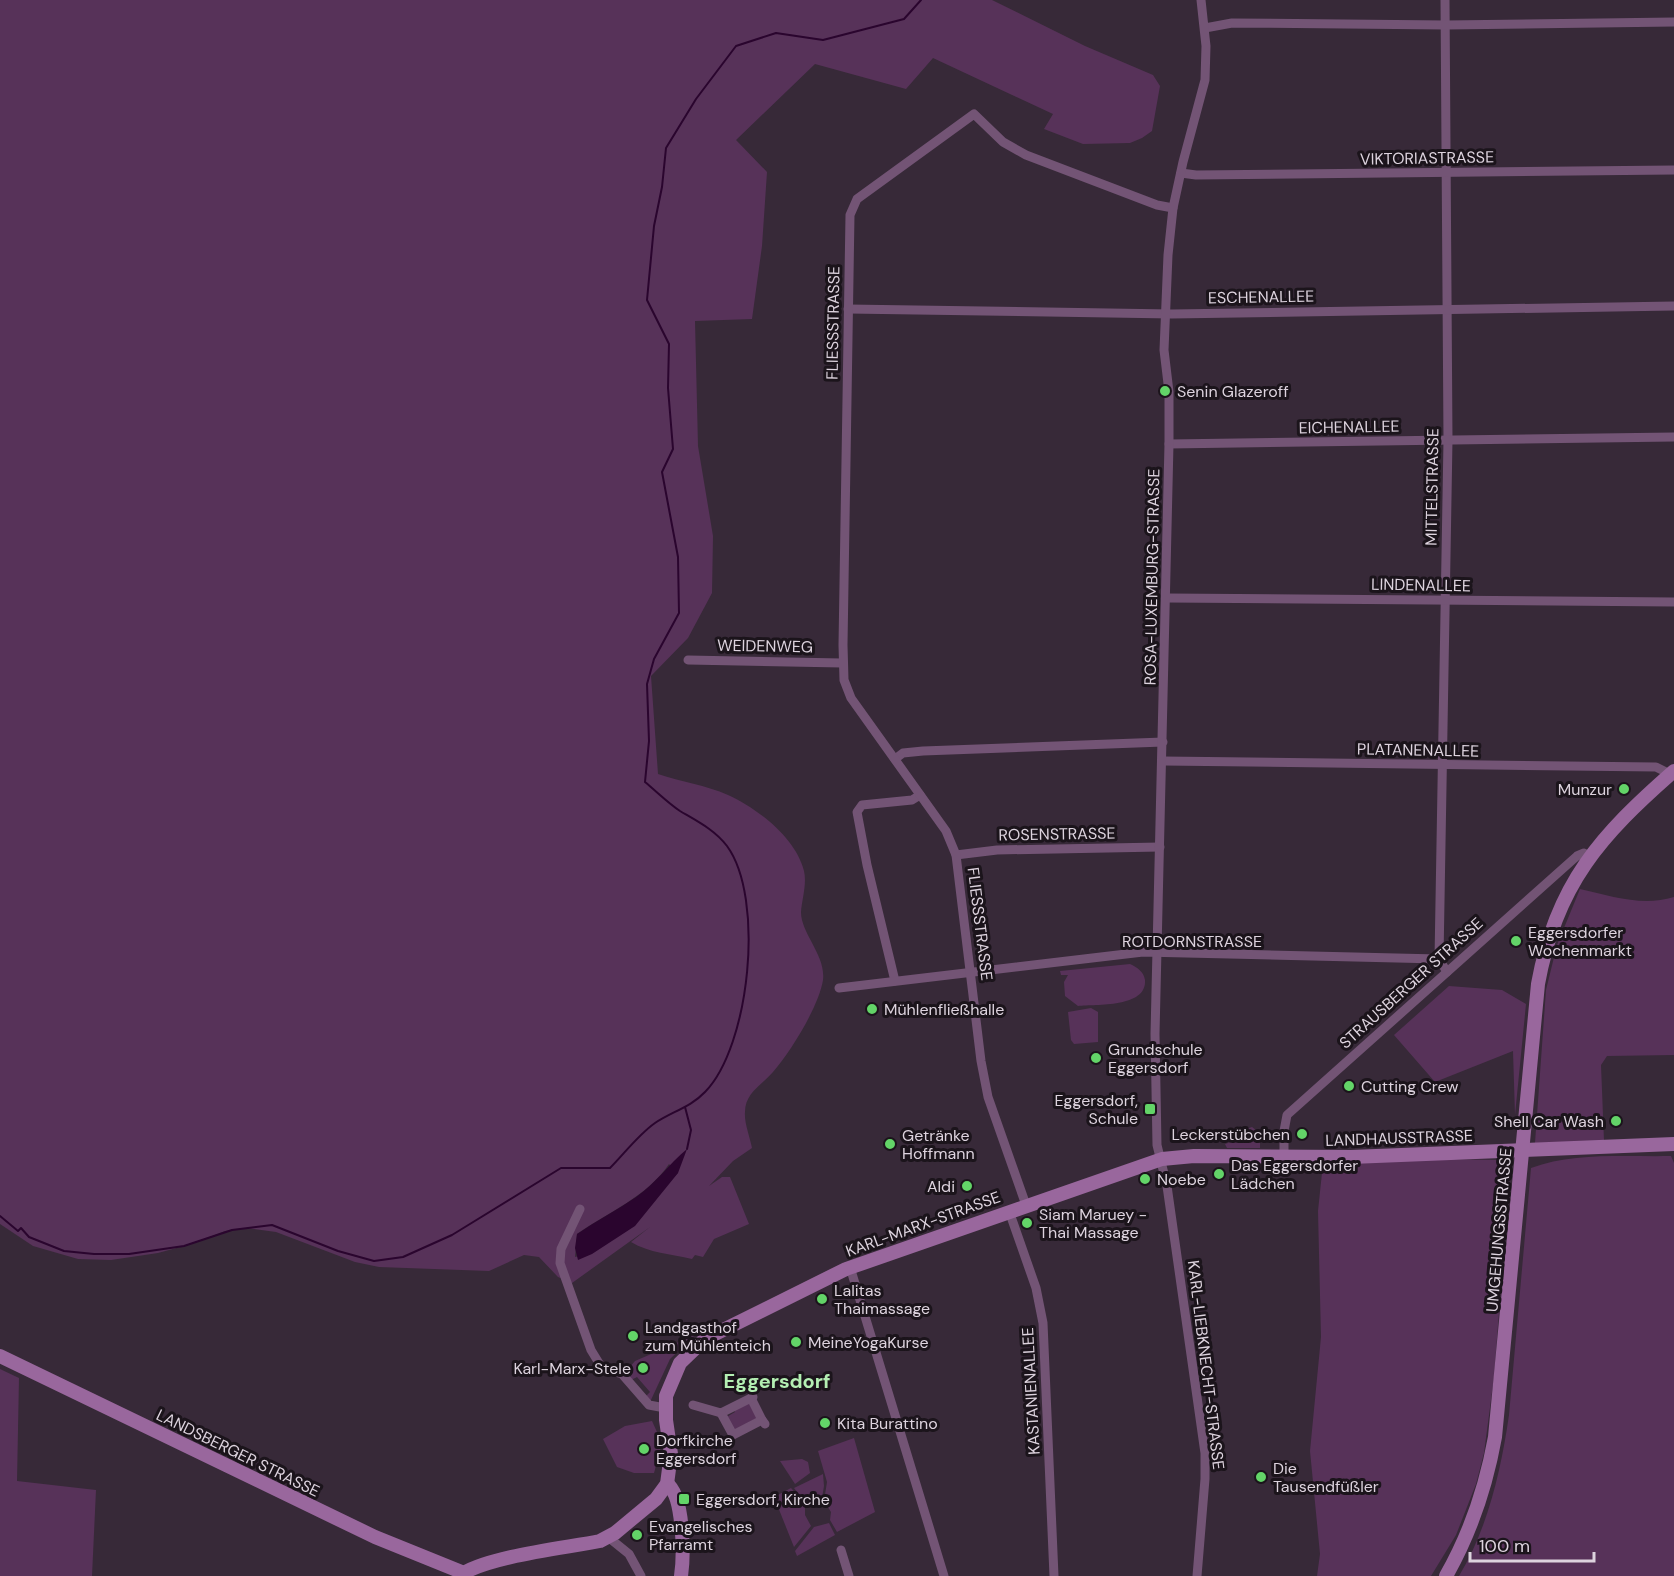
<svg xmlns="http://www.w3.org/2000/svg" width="1674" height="1576" font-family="'DM Sans',sans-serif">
<rect width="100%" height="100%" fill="#372938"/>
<g fill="#573259" fill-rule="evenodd">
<path d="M0,0H992L1085,46L1153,75L1160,86L1152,131L1142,138L1130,143L1083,144L1044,129L1053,114L933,58L906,89L815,64L736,140L767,172L762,246L752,319L695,321L698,446L713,536L712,593L688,638L651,676L658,774C681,782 706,785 728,795C757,808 796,838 804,871C807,884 802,899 801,912C801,934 826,955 823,980C819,1006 790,1053 773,1072C762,1085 745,1093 745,1112C744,1123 750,1137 752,1148L733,1161L709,1186L722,1177H730L749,1224L714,1239L703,1257L695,1255L692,1259C671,1254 649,1253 631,1242L650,1227L572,1283L558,1277L539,1257L524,1255L489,1271L379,1267L355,1262L276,1232L247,1228L225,1231L191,1244L158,1253L111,1260L78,1259L33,1246L0,1224ZM669,1164L678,1173C649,1199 615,1251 575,1257L577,1234C608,1212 647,1197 669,1164Z"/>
<path d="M1580,889C1612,896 1642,907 1674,897V1055L1607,1056L1601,1065L1604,1141L1535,1143L1546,990L1557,945Z"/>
<path d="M1130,964C1137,967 1144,972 1145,980C1147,1008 1096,1004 1078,1006L1065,996L1064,982L1068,975H1061L1060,971Z"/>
<polygon points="1449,986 1502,990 1526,1004 1515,1115 1513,1051 1435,1082 1394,1035"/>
<polygon points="1091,1008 1098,1012 1098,1042 1074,1044 1071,1040 1068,1012"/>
<polygon points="1252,1127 1257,1131 1251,1134 1254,1141 1260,1140 1260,1148 1227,1148 1225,1144 1248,1136 1246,1129"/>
<path d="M1671,1156L1674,1163V1576H1459C1488,1528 1501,1470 1509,1415L1531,1168C1574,1152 1626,1157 1671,1156Z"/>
<polygon points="1424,1159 1502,1160 1510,1169 1494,1377 1484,1453 1476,1484 1456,1535 1431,1576 1317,1576 1320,1554 1310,1451 1321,1337 1318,1211 1323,1163"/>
<polygon points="695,1335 670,1359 650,1402 645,1397 650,1392 637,1377 631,1380 629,1368 635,1361"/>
<polygon points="0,1369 19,1378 17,1481 96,1490 92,1576 0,1576"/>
<polygon points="748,1401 757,1418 732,1431 725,1418 735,1412 733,1408"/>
<polygon points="652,1421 662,1443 654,1473 634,1473 617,1467 603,1439 625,1426"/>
<polygon points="854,1438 875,1512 837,1532 830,1520 831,1512 824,1501 827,1482 818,1451"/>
<polygon points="802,1459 808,1462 810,1473 795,1484 780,1461"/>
<polygon points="823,1474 824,1486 822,1498 818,1500 816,1496 812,1497 813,1501 803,1500 794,1488"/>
<polygon points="791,1488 805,1504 805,1515 811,1526 794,1547 774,1497"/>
<polygon points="829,1523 835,1535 797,1556 795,1551 814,1527"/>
</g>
<path fill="#2a052e" d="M687,1149L678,1173L635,1226L592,1254L578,1260L575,1248L577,1234C596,1221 617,1210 636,1197C656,1183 669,1164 687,1149Z"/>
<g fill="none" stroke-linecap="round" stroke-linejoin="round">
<g stroke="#2a052e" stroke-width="2">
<polyline points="685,1107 691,1130 687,1149"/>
<path d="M0,1216L18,1231L21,1228L29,1237L64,1251L94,1254H129L184,1246L232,1230L272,1225L338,1251L374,1261L403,1257L452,1235L561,1168H610C624,1154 638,1135 655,1123C671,1112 691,1107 705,1092C750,1046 765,898 727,846C715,830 697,821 680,811C668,803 657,792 645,782L649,741L647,684L654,659L679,613L678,557L662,472L673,449L668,388L669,344L647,300L654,226L662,187L666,148L696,99L736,46L776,33L823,40L904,19L921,0"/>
</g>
<g stroke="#735475" stroke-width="9">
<polyline points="1445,0 1448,440 1439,959 1447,972"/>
<polyline points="1205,28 1232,23 1446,25 1674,22"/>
<polyline points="1181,173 1196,175 1674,170"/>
<polyline points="848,309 1172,314 1674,306"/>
<polyline points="1169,444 1674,437"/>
<polyline points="1167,598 1674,602"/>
<polyline points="688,660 842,663"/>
<polyline points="895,759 903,753 923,751 1163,742"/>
<polyline points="1163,761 1656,767 1670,774"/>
<polyline points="956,855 997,850 1160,847"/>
<polyline points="895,981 867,865 857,812 862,805 912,800 920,795"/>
<polyline points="839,988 1143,952 1439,959"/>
<polyline points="1284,1157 1284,1131 1287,1115 1577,856 1584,853 1589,856"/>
<polyline points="1026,1205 988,1097 981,1061 956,855 946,831 851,698 844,680 843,645 850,215 857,199 974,114 1003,142 1026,155 1157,205 1173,208"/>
<polyline points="580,1209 561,1249 560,1263 591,1350 602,1368 622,1374 649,1405 665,1408"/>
<polyline points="1009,1211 1036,1288 1043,1323 1054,1576"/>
<polyline points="850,1267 944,1576"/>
<polyline points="751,1398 762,1420"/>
<polyline points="693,1405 721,1413 753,1397"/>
<polyline points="721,1413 733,1435 762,1420 765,1424"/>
<polyline points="608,1537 629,1554 641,1576"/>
<polyline points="841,1550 849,1576"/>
<polyline points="1197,1576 1205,1479 1205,1453 1167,1186 1157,1145 1155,1034 1169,444 1169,392 1164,350 1168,255 1173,208 1183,162 1205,80 1206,46 1201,0"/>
</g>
<g stroke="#99679d" stroke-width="14">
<polyline points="0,1356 375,1537 464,1573"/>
<path d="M667,1484C684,1495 684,1556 681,1576"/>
<path d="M464,1573C492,1556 565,1548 600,1541L615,1533L656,1499L667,1484L671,1454L666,1420V1396L680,1363L705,1339L846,1269L1162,1159L1194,1156L1351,1157L1674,1144"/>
<path d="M1446,1576C1471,1532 1486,1487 1495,1437L1538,984C1556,884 1601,835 1674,771"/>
</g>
</g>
<g fill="#63d468" stroke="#1b141b" stroke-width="2">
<circle cx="1165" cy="391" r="6"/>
<circle cx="1624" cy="789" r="6"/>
<circle cx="1516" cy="941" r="6"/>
<circle cx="872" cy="1009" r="6"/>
<circle cx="1096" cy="1058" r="6"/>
<circle cx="1349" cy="1086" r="6"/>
<rect x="1144" y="1103" width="12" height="12" rx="3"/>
<circle cx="1616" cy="1121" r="6"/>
<circle cx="1302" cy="1134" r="6"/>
<circle cx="890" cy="1144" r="6"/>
<circle cx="1219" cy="1174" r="6"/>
<circle cx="1145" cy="1179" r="6"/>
<circle cx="967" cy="1186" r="6"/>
<circle cx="1027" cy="1223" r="6"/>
<circle cx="822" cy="1299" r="6"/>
<circle cx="633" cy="1336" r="6"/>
<circle cx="796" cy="1342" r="6"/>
<circle cx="643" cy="1368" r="6"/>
<circle cx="825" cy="1423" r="6"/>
<circle cx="644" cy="1449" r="6"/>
<circle cx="1261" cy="1477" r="6"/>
<rect x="678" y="1493" width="12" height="12" rx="3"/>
<circle cx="637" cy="1535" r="6"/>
</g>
<g text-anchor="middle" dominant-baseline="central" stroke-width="6" stroke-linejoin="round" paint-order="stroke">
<g font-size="16" fill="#ddd3de" stroke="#1b141b">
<text transform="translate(1427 158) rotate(-1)">VIKTORIASTRASSE</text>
<text transform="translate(1261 297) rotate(-1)">ESCHENALLEE</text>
<text transform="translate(833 323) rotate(-89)">FLIESSSTRASSE</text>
<text transform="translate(1349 427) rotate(-1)">EICHENALLEE</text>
<text transform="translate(1432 487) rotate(-89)">MITTELSTRASSE</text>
<text transform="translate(1152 577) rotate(-89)">ROSA-LUXEMBURG-STRASSE</text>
<text transform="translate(1421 585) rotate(1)">LINDENALLEE</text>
<text transform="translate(765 646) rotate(1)">WEIDENWEG</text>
<text transform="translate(1418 750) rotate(1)">PLATANENALLEE</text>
<text transform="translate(1057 834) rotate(-1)">ROSENSTRASSE</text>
<text transform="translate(980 924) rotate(83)">FLIESSSTRASSE</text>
<text x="1192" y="941">ROTDORNSTRASSE</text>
<text transform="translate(1411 983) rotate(-42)">STRAUSBERGER STRASSE</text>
<text transform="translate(1399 1138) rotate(-2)">LANDHAUSSTRASSE</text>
<text transform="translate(923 1224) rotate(-20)">KARL-MARX-STRASSE</text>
<text transform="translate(1499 1230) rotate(-85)">UMGEHUNGSSTRASSE</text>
<text transform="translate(1206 1365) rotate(83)">KARL-LIEBKNECHT-STRASSE</text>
<text transform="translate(1031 1391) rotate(-93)">KASTANIENALLEE</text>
<text transform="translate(238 1453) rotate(26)">LANDSBERGER STRASSE</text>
</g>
<g font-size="16" fill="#ddd3de" stroke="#1b141b" text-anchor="start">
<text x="1177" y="391">Senin Glazeroff</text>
<text x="1612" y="789" text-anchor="end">Munzur</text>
<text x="1528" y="932">Eggersdorfer<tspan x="1528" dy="18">Wochenmarkt</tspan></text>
<text x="884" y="1009">Mühlenfließhalle</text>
<text x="1108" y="1049">Grundschule<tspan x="1108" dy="18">Eggersdorf</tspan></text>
<text x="1361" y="1086">Cutting Crew</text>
<text x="1138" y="1100" text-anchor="end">Eggersdorf,<tspan x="1138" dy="18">Schule</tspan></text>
<text x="1604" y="1121" text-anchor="end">Shell Car Wash</text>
<text x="1290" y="1134" text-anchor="end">Leckerstübchen</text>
<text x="902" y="1135">Getränke<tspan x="902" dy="18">Hoffmann</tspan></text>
<text x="1231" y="1165">Das Eggersdorfer<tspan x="1231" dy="18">Lädchen</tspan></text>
<text x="1157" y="1179">Noebe</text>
<text x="955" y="1186" text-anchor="end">Aldi</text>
<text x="1039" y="1214">Siam Maruey -<tspan x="1039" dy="18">Thai Massage</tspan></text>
<text x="834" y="1290">Lalitas<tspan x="834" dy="18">Thaimassage</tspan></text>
<text x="645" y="1327">Landgasthof<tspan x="645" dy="18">zum Mühlenteich</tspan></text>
<text x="808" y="1342">MeineYogaKurse</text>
<text x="631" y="1368" text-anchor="end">Karl-Marx-Stele</text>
<text x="837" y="1423">Kita Burattino</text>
<text x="656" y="1440">Dorfkirche<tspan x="656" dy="18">Eggersdorf</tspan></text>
<text x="1273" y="1468">Die<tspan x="1273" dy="18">Tausendfüßler</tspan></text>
<text x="696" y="1499">Eggersdorf, Kirche</text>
<text x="649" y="1526">Evangelisches<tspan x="649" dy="18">Pfarramt</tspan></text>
</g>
<g font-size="20" font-weight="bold" fill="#b4efb3" stroke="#1b141b">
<text x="777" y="1381">Eggersdorf</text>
</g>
</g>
<path d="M1470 1552v9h124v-9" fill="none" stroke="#ddd3de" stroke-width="3"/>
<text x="1479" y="1552" font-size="18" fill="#ddd3de" stroke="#1b141b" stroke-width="4.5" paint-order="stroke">100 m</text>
</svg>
